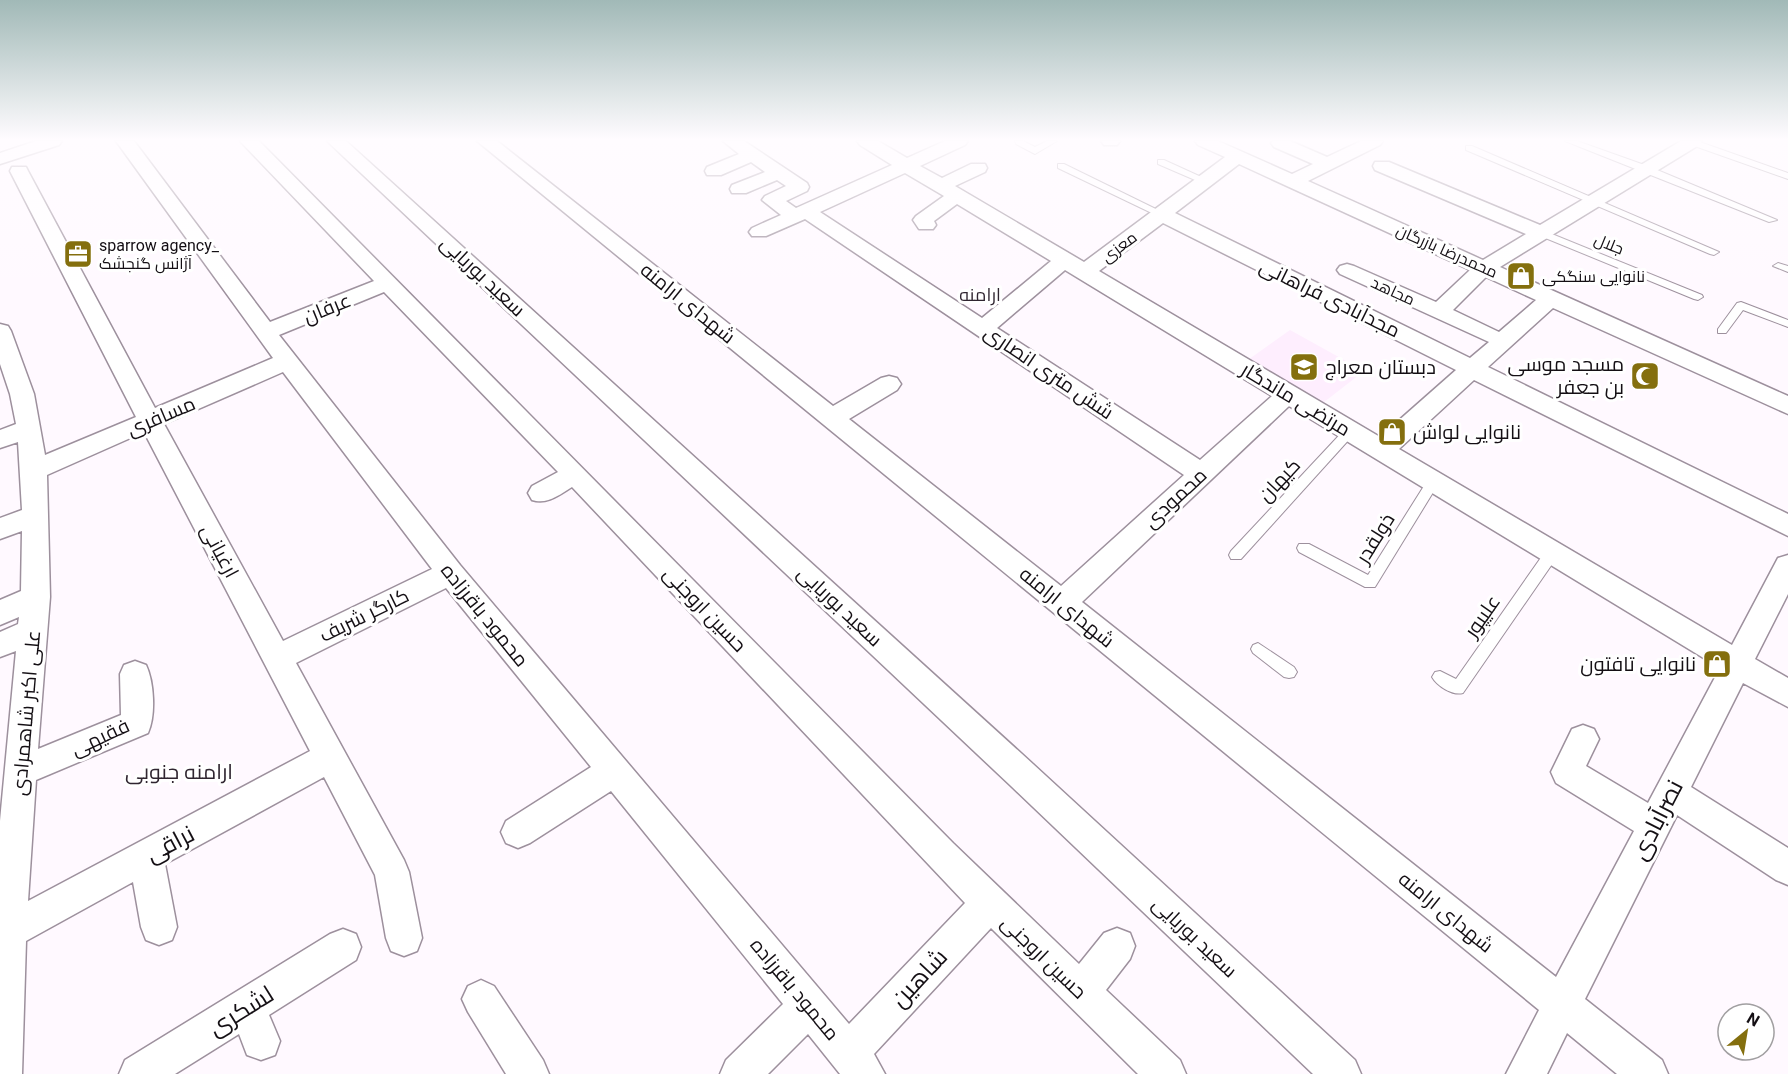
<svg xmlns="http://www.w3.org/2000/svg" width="1788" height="1074" font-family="Roboto,Cairo,sans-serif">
<rect width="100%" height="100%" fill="#fff9ff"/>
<polygon fill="#feeefe" points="1290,330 1364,371 1319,406 1245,362"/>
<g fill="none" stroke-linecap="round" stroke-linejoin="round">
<g stroke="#9d909d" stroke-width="2">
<g id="service">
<polygon points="1015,141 1023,141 1035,147 1047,141 1057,141 1035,154 1016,144"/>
<polygon points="1565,141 1577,141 1650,167 1777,220 1769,222"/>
<polygon points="1688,141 1697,141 1788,173 1788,179 1689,144"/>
<polygon points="1466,146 1472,146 1719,252 1714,255 1710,254 1466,150"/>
<polygon points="1158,160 1164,160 1210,181 1202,183 1158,164"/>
<polygon points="1058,164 1064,164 1166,214 1158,216 1058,168"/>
<polygon points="1542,230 1702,295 1703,297 1698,300 1694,299 1538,235 1537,233"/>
<polygon points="1778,263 1788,266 1788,272 1773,266"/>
<polygon points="1741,302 1788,320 1788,327 1743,310 1726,333 1718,333 1718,329 1737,303"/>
<polygon points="1350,427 1354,428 1356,431 1354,434 1241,559 1231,559 1229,555 1231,551 1346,428"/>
<polygon points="1434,476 1440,481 1375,587 1365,587 1299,552 1297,548 1299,544 1309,544 1368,575 1429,478"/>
<path d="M1552,548L1557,549L1559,553L1557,557L1463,693C1453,696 1437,686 1432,677L1435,672L1440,671L1456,679L1547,549Z"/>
<polygon points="1258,643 1294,667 1297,672 1294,677 1289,678 1284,677 1253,653 1251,649 1253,645"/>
</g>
</g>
<g stroke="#9d909d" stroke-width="3">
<g id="minor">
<polygon points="36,141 62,141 59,145 0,164 0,153"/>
<path d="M116,141H134L270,322L374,281L240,141H259L953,843L1079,964L1104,933L1117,928L1130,933L1135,946L1130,959L1106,990L1180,1060L1186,1074H1138L991,928L874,1054L885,1074H840L808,1034L768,1074H720L726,1060L783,1004L611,791L530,843L518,848L506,843L501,832L506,821L591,767L446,588L296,663L404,860L409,872L422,938L417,951L404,956L391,951L386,938L375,875L324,777L165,864L177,927L172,940L159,945L146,940L141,927L133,882L26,941L22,1074H0V821L16,651L0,657V632L18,624L19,617L0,625V600L21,591L22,531L0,539V518L22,510L18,442L0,448V430L16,424L10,394L0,364V324L8,326L11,331L34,394L45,455L136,417L10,171L12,167H26L28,171L155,408L273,358ZM384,292L558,472L532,486L528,493L532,500C547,505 559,495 572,487L965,903L849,1024L460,565L279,335ZM283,372L432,569L283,641L164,424ZM144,432L310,751L28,901L36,780L148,733C156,715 154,682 146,665L135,661L124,665L120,674L121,715L38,749L50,597L47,475Z"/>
<polygon points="327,141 346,141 1033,764 1355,1060 1361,1074 1313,1074 1011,786"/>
<path d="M477,141H497L833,406L881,378L889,376L897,378L901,384L897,390L849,419L1061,586L1184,475L805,219L766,236H752L749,232L752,228L781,215L762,200L765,196L786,186L777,180L746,193H732L730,189L732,185L765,172L751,162L721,175H707L705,171L707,167L739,154L723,141H744L807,183L809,187L807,191L786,201L796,208L892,165L860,145L857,141H878L907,158L945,141H968L965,145L920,166L942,178L971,164H985L987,168L985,172L955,186L1084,262L1225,157L1198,145L1195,141H1218L1292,174L1313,164L1274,147L1271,143L1273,141H1290L1327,157L1361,141H1383L1380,145L1308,181L1483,260L1526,234L1375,170L1373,166L1375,162H1389L1540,225L1681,141H1702L1699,145L1500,267L1788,396V414L1553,308L1488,367L1788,514V536L1474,380L1399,449L1732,645L1778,558L1788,555V594L1755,659L1788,678V707L1743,683L1691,787L1788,848V885L1776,880L1677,815L1585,999L1662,1060L1668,1074H1617L1567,1033L1547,1074H1506L1539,1010ZM1239,164L1470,270L1436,302L1354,266L1347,264L1340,266L1337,270L1340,274L1489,342L1470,358L1175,213ZM905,173L944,196L916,216L913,220L919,229H933L936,225L934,221L957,204L1051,261L982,318L820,212ZM1163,223L1456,370L1380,437L1099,271ZM1065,270L1272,396L1200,460L997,328ZM1486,277L1536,300L1499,332L1453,310ZM1289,406L1720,668L1648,803L1586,766L1599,739L1594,729L1583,725L1572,729L1551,772L1556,783L1634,831L1556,977L1082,602Z"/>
<polygon points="1101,141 1120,141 1117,145 1104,145"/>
<polygon points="343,929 356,934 361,947 356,960 269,1015 280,1041 275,1055 261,1060 247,1055 239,1034 175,1074 119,1074 125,1060 330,934"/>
<polygon points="481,980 494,986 543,1060 549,1074 506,1074 468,1012 462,999 468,986"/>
</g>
</g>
<use href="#service" fill="#fff" fill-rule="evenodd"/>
<use href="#minor" fill="#fff" fill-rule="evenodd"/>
</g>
<linearGradient id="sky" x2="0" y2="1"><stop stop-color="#a1b9b7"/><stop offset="0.48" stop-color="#fffcff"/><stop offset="1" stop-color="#fffcff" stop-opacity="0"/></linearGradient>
<rect width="1788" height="291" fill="url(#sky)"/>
<defs>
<g id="office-square" transform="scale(1.5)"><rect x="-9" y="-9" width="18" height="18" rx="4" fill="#846f0e" stroke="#fff"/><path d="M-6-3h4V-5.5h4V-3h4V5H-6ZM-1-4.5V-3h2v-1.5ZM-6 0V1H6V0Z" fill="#fff"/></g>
<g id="shop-square" transform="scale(1.5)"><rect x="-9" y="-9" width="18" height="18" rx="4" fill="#846f0e" stroke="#fff"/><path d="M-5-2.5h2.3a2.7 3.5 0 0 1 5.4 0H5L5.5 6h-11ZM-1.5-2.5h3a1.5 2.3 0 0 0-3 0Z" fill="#fff"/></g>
<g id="school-square" transform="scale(1.5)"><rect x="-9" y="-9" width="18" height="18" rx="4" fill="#846f0e" stroke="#fff"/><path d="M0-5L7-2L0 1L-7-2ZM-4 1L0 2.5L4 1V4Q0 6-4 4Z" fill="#fff"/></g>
<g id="mosque-square" transform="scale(1.5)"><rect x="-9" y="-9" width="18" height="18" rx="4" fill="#846f0e" stroke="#fff"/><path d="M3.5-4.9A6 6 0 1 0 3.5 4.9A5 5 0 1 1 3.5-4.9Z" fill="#fff"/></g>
</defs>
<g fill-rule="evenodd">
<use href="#office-square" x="78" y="254"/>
<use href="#shop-square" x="1521" y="276"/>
<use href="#school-square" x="1304" y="367"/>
<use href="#mosque-square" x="1645" y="376"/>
<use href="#shop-square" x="1392" y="432"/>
<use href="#shop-square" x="1717" y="664"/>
</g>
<g text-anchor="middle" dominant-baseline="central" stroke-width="6" stroke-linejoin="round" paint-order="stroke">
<g font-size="16" fill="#140f14" stroke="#fff">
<text transform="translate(1609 244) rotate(22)">جلال</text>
<text transform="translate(1119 247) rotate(-37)">معزی</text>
<text transform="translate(1447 251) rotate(24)">محمدرضا بازرگان</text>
<text transform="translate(1393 291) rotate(25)">مجاهد</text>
</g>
<g font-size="16" fill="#140f14" stroke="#fff" text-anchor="start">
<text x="99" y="245">sparrow agency_<tspan x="99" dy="18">آژانس گنجشک</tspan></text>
<text x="1542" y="276">نانوایی سنگکی</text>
</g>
<g font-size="18" fill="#2f2530" stroke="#fff">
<text x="980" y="294">ارامنه</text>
</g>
<g font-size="20" fill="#140f14" stroke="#fff">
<text transform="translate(483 276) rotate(43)">سعید بوریایی</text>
<text transform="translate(1330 298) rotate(26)">مجدآبادی فراهانی</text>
<text transform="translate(688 303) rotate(39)">شهدای ارامنه</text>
<text transform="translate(327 308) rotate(-22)">عرفان</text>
<text transform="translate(1049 372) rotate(34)">شش متری انصاری</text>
<text transform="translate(1296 399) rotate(31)">مرتضی ماندگار</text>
<text transform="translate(161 416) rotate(-23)">مسافری</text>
<text transform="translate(1279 480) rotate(-47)">کیهان</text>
<text transform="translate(1175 498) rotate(-43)">محمودی</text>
<text transform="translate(1375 538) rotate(-58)">ذولقدر</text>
<text transform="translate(220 551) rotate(62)">ارغیانی</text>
<text transform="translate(840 606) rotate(43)">سعید بوریایی</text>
<text transform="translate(1067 607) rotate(39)">شهدای ارامنه</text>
<text transform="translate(705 609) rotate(46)">حسین اروجنی</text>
<text transform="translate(364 615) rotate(-26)">کارگر شریف</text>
<text transform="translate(485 615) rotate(51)">محمود باقرزاده</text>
<text transform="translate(1482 616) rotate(-55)">علیپور</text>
<text transform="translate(26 713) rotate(-85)">علی اکبر شاهمرادی</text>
<text transform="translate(100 737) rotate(-25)">فقیهی</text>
<text transform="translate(1446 912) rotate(39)">شهدای ارامنه</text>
<text transform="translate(1195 937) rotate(43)">سعید بوریایی</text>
<text transform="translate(1044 957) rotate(44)">حسین اروجنی</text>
<text transform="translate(795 989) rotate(50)">محمود باقرزاده</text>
</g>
<g font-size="20" fill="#140f14" stroke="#fff" text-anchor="end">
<text x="1624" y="364">مسجد موسی<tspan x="1624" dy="23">بن جعفر</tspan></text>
<text x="1325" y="367" text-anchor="start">دبستان معراج</text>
<text x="1413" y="432" text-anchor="start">نانوایی لواش</text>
<text x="1696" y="664">نانوایی تافتون</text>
</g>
<g font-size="21" fill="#2f2530" stroke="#fff">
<text x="179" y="772">ارامنه جنوبی</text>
</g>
<g font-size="24" fill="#140f14" stroke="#fff">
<text transform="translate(1657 820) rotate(-63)">نصرآبادی</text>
<text transform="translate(170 844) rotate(-28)">نراقی</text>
<text transform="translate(919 978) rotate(-47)">شاهین</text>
<text transform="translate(241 1011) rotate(-32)">لشکری</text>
</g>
</g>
<g transform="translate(1746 1032) rotate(30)"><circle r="28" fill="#ffffff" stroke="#a19fa1" stroke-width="1.5"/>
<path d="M0-4.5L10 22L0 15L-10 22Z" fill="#846f0e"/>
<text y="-9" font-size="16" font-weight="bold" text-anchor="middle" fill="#140f14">N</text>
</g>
</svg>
